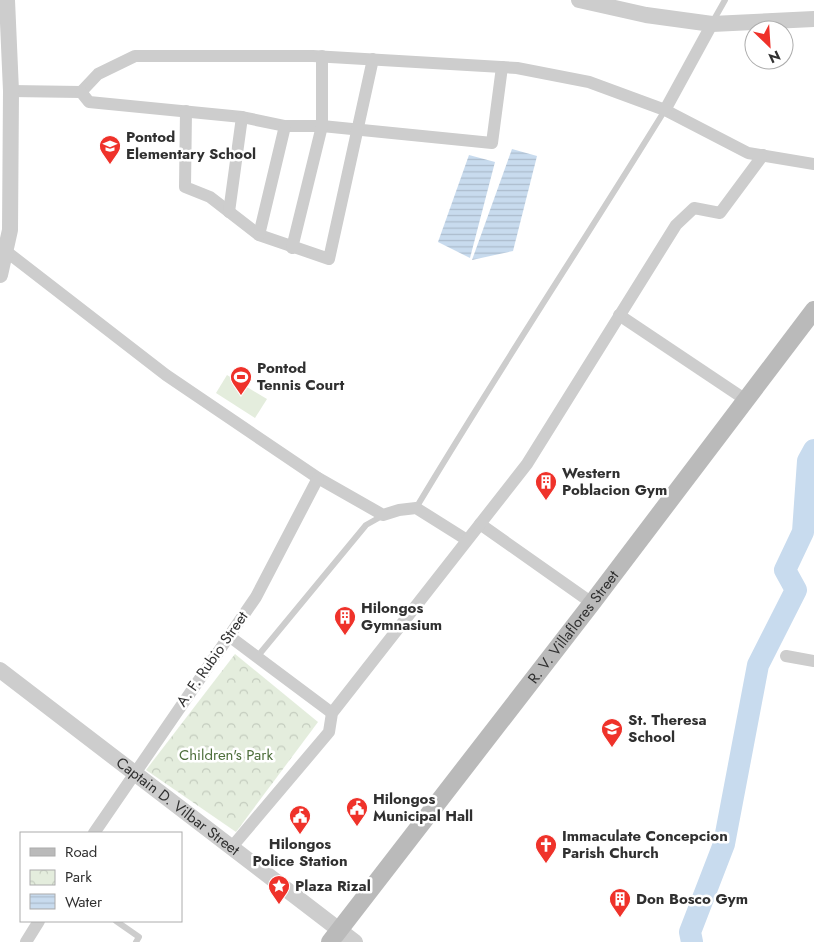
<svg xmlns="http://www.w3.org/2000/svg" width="814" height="942" font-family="Jost,sans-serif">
<defs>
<pattern id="park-crowns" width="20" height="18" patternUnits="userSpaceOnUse" patternTransform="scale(1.25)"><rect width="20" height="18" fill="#e4eddd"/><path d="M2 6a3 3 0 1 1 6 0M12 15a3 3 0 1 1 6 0" fill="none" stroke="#c4ccbe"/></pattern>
<pattern id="water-rules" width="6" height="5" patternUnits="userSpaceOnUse" patternTransform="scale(1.25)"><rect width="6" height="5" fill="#c8dbee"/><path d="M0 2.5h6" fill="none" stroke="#acbccc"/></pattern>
</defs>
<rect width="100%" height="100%" fill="#fff"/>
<polygon fill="url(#park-crowns)" points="235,654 318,722 236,832 146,770"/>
<polygon fill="#e4eddd" points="227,375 267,399 255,418 216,393"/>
<g fill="url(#water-rules)">
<polygon points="512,149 537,156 513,251 472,260"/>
<polygon points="469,155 495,162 470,258 438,242"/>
</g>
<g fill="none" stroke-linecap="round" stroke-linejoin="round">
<polyline stroke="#c8dbee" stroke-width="22" points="692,942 690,932 724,844 758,665 796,590 785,570 803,532 808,461 814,450"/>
<g stroke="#cdcdcd" stroke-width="6">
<polyline points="712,23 725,0"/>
<path d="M416,508C496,374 583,243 665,110"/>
<polyline points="257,657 366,525 382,516"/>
<polyline points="116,921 139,937 136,942"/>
</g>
<g stroke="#cdcdcd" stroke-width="12">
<polyline points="11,91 81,92 98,74 135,56 313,56 517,68 589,82 665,110 748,153 814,164"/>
<polyline points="81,92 89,102 242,117 285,126 322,126 492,143 502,67"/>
<polyline points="665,110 712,24"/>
<polyline points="186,111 185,187 210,197 259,235 329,259 373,59"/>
<polyline points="229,212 242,117"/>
<polyline points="259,235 285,126"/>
<polyline points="292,248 322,126 322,56"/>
<polyline points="7,252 166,375 318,478 383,515 399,510 416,508 467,540"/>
<polyline points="619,315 746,400"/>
<polyline points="480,524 592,603"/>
<polyline points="229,636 332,713"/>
<polyline points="786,656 814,661"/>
<polyline points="94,833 256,597 318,478"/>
<polyline points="231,848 329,732 332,713 527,464 676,225 694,208 720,213 763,155"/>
<polyline points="26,942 39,921"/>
</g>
<g stroke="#cdcdcd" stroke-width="16">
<polyline points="579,0 646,15 712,24 814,19"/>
<polyline points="0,275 10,230 11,91 7,0"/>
<path id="s1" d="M0,670L355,942"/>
</g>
<path stroke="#bababa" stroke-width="18" id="s2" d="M330,942L592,603L814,310"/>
</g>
<defs>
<g id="school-pin" transform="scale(1.125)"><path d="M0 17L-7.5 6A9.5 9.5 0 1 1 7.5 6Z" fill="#ef322a" stroke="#fff"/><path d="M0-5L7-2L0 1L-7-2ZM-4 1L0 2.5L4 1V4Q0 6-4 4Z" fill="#fff"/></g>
<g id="stadium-pin" transform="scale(1.125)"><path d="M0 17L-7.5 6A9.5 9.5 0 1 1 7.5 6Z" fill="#ef322a" stroke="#fff"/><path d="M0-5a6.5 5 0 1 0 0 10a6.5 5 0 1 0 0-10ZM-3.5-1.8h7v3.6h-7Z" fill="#fff"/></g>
<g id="building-pin" transform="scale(1.125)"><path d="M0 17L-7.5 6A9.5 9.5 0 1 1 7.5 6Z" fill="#ef322a" stroke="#fff"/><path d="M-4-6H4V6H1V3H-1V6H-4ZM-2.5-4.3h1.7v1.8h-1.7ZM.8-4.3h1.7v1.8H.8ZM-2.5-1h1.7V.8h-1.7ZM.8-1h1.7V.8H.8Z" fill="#fff"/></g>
<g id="civic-pin" transform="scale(1.125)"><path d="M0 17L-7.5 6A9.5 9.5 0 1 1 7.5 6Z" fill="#ef322a" stroke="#fff"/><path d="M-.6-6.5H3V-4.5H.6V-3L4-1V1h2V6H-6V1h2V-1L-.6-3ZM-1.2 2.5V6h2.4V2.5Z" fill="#fff"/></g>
<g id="church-pin" transform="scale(1.125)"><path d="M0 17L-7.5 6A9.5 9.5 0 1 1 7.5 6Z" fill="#ef322a" stroke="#fff"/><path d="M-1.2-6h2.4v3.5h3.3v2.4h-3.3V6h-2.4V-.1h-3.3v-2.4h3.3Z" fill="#fff"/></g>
<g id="sight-pin" transform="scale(1.125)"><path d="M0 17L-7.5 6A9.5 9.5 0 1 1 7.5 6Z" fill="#ef322a" stroke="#fff"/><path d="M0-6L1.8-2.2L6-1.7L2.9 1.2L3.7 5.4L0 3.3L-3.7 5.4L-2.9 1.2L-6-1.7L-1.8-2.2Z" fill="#fff"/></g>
</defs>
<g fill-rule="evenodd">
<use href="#school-pin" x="110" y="146"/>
<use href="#stadium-pin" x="241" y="377"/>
<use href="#building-pin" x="546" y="482"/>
<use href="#building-pin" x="345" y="617"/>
<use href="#school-pin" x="612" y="729"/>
<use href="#civic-pin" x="357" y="808"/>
<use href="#civic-pin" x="300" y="816"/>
<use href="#church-pin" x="546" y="845"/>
<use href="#sight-pin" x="279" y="886"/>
<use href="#building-pin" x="620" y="899"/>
</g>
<g text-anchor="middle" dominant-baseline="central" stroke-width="5" stroke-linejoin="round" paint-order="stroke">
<g font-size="15" font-weight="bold" fill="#303030" stroke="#fff" text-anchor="start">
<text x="126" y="137">Pontod<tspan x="126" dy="17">Elementary School</tspan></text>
<text x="257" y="368">Pontod<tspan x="257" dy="17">Tennis Court</tspan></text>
<text x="562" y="473">Western<tspan x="562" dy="17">Poblacion Gym</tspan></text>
<text x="361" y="608">Hilongos<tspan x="361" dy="17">Gymnasium</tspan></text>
<text x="628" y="720">St. Theresa<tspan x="628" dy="17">School</tspan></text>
<text x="373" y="799">Hilongos<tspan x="373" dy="17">Municipal Hall</tspan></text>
<text x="562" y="836">Immaculate Concepcion<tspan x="562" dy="17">Parish Church</tspan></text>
<text x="300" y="844" text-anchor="middle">Hilongos<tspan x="300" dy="17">Police Station</tspan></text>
<text x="295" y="886">Plaza Rizal</text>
<text x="636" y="899">Don Bosco Gym</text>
</g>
<g font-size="15" fill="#303030" stroke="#fff">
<text stroke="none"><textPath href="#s2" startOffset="398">R. V. Villaflores Street</textPath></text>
<text transform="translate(212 659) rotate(-55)">A. F. Rubio Street</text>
<text stroke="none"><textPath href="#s1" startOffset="224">Captain D. Vilbar Street</textPath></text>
</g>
<g font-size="15" fill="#4d6e3a" stroke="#fff">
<text x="226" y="755">Children's Park</text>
</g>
</g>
<rect x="20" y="832" width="162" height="90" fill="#ffffff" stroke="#acacac"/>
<rect x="30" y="848" width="25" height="8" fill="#bababa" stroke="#acacac"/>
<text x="65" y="857" font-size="15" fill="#303030">Road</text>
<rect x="30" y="870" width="25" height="15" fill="url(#park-crowns)" stroke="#acacac"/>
<text x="65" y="882" font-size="15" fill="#303030">Park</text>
<rect x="30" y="894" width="25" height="15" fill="url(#water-rules)" stroke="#acacac"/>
<text x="65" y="907" font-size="15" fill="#303030">Water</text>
<g transform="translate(769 45) rotate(155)"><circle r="24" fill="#ffffff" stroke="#acacac"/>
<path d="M0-4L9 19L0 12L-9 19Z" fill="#ef322a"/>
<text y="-8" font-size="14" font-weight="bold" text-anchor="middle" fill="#303030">N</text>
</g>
</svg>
